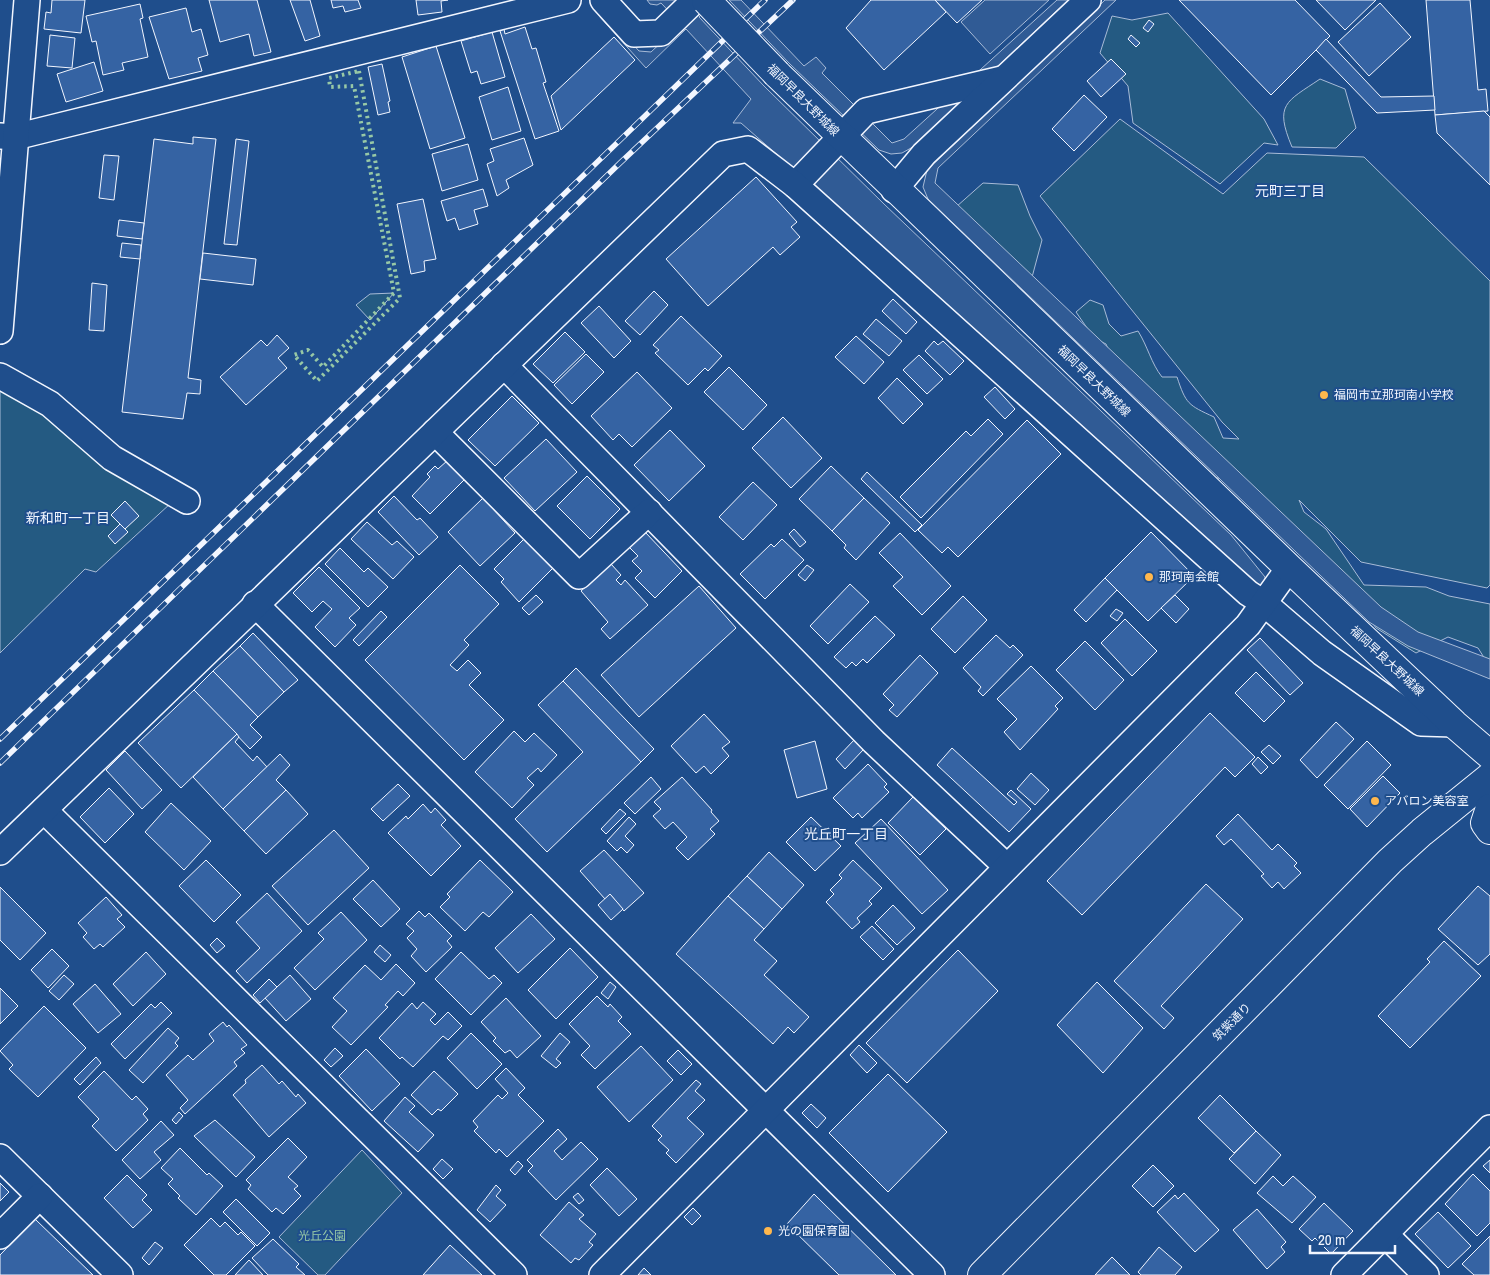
<svg xmlns="http://www.w3.org/2000/svg" width="1490" height="1275" font-family="'Archivo Narrow','Noto Sans JP',sans-serif">
<rect width="100%" height="100%" fill="#1f4e8c"/>
<g fill="#245a82" stroke="#a8bbd7">
<polygon points="1168,13 1264,119 1278,145 1264,143 1220,184 1133,123 1128,86 1100,53 1112,16 1132,20"/>
<path d="M1320,79L1345,89L1356,128L1336,148L1292,147C1274,104 1286,102 1320,79Z"/>
<path d="M1120,119L1223,194L1267,153L1364,157L1490,281V585L1487,588L1361,562L1299,500L1304,512L1326,529L1364,585L1426,587L1449,596L1490,604V667L1478,648L1448,637L1416,653L1376,628L1350,592L1241,486L1218,478L1212,456L1146,387L1125,389L1106,344L1094,338L1076,312L1090,300L1103,305L1109,324L1121,336L1138,331C1148,347 1151,363 1162,377H1177C1186,404 1188,405 1214,417L1223,438L1239,439L1222,422L1040,196Z"/>
<polygon points="983,183 1018,185 1030,216 1042,240 1031,281 956,207"/>
<polygon points="394,293 370,320 356,305 370,294"/>
<polygon points="0,389 35,404 171,503 96,572 85,569 0,653"/>
<polygon points="362,1150 402,1193 325,1275 318,1275 279,1237"/>
</g>
<g fill="#305b95" stroke="#a8bbd7">
<polygon points="647,0 716,0 699,17 764,86 884,204 1231,535 1265,577 1265,583 1260,586 1256,585 888,252 741,123 733,123 751,99 686,29 646,68 600,17 605,13 639,51 651,52 681,24 661,3 657,5 650,4"/>
<polygon points="729,0 741,0 804,66 816,57 826,68 822,73 892,143 904,139 1057,0 1068,0 911,148 902,153 891,154 879,150 789,63"/>
<polygon points="985,0 1049,0 990,54 961,22"/>
<polygon points="1105,0 1116,0 938,168 935,183 1381,607 1418,632 1490,659 1490,679 1408,646 1369,622 928,199 923,187 927,170"/>
</g>
<g fill="#3563a3" stroke="#f2f6ff">
<polygon points="52,0 85,0 81,33 44,29 46,12 51,13"/>
<polygon points="209,0 257,0 271,52 254,56 249,34 220,42"/>
<polygon points="290,0 310,0 320,36 305,41"/>
<polygon points="331,0 358,0 361,8 345,12 343,6 333,8"/>
<polygon points="416,0 448,0 441,1 442,12 418,15"/>
<polygon points="871,0 935,0 946,12 884,70 846,28"/>
<polygon points="935,0 982,0 957,23"/>
<polygon points="1179,0 1295,0 1330,36 1271,95"/>
<polygon points="1316,0 1376,0 1345,30"/>
<polygon points="1426,0 1470,0 1478,90 1486,89 1488,111 1435,115"/>
<polygon points="1380,3 1411,37 1369,76 1338,42"/>
<polygon points="140,4 143,18 140,19 148,57 122,63 124,70 103,75 96,41 92,42 86,16"/>
<polygon points="186,8 192,32 201,29 208,55 198,58 202,71 169,79 149,17"/>
<polygon points="1149,20 1154,24 1148,32 1143,28"/>
<polygon points="525,27 532,49 536,48 546,82 543,83 559,131 535,139 500,31 504,29 505,34"/>
<polygon points="492,32 505,77 481,84 477,71 471,73 461,41"/>
<polygon points="50,35 75,38 72,68 47,66"/>
<polygon points="1131,35 1140,43 1136,47 1128,39"/>
<polygon points="614,37 635,60 561,130 551,96"/>
<polygon points="1326,39 1381,97 1434,96 1435,110 1377,113 1316,50"/>
<polygon points="436,46 465,138 430,149 402,57"/>
<polygon points="1111,59 1126,74 1101,97 1087,81"/>
<polygon points="94,62 103,91 66,102 57,74"/>
<polygon points="382,64 390,101 388,102 390,112 378,115 368,67"/>
<polygon points="508,87 521,131 492,140 479,97"/>
<polygon points="1084,95 1107,117 1074,151 1052,129"/>
<polygon points="1484,111 1490,117 1490,185 1437,133 1435,115"/>
<polygon points="193,137 216,139 188,378 201,380 200,394 187,393 183,419 122,412 154,139 193,144"/>
<polygon points="524,138 533,165 506,180 509,188 497,196 487,164 494,161 490,149"/>
<polygon points="236,139 249,141 237,245 224,244"/>
<polygon points="468,144 478,180 442,191 432,154"/>
<polygon points="104,155 119,156 114,200 99,198"/>
<polygon points="756,177 797,222 791,227 800,237 780,255 773,247 708,306 666,259"/>
<polygon points="483,189 488,206 474,210 478,224 459,230 455,218 447,221 441,201"/>
<polygon points="423,199 436,259 424,261 425,271 411,274 397,204"/>
<polygon points="119,220 144,223 142,239 117,236"/>
<polygon points="122,243 141,245 140,259 120,257"/>
<polygon points="203,253 256,259 253,285 200,279"/>
<polygon points="92,283 107,285 104,331 89,330"/>
<polygon points="654,291 668,305 640,335 625,321"/>
<polygon points="893,299 917,322 906,334 882,311"/>
<polygon points="599,306 631,341 614,358 581,323"/>
<polygon points="681,316 722,356 708,371 705,368 688,385 655,353 659,350 653,345"/>
<polygon points="876,319 902,341 889,356 863,334"/>
<polygon points="565,332 585,352 553,383 533,364"/>
<polygon points="277,335 289,348 278,358 287,368 246,405 220,377 261,340 267,346"/>
<polygon points="856,336 884,362 864,384 835,357"/>
<polygon points="934,341 938,345 943,341 964,361 950,375 925,351"/>
<polygon points="586,354 604,372 572,404 554,385"/>
<polygon points="919,355 943,379 927,394 903,370"/>
<polygon points="729,367 767,405 743,430 704,392"/>
<polygon points="637,372 672,408 632,447 619,434 613,440 591,416"/>
<polygon points="897,378 923,404 903,424 878,398"/>
<polygon points="995,387 1015,409 1005,419 984,397"/>
<polygon points="512,396 539,423 495,466 468,440"/>
<polygon points="783,417 822,458 791,488 752,448"/>
<polygon points="988,419 1003,434 921,518 900,497 966,431 971,436"/>
<polygon points="1027,420 1061,454 958,557 948,547 942,553 918,530"/>
<polygon points="670,430 705,466 669,501 634,465"/>
<polygon points="546,439 577,472 535,511 504,478"/>
<polygon points="448,460 466,478 430,514 412,496 430,477 427,474 435,466 438,469"/>
<polygon points="831,466 864,498 832,531 799,499"/>
<polygon points="867,472 922,525 915,532 861,479"/>
<polygon points="587,476 620,509 590,539 557,506"/>
<polygon points="753,482 777,505 743,540 719,517"/>
<polygon points="394,496 417,520 420,518 438,537 419,555 378,512"/>
<polygon points="483,498 515,533 480,566 448,532"/>
<polygon points="864,498 890,523 856,560 844,548 846,545 832,531"/>
<polygon points="125,501 139,516 125,529 111,515"/>
<polygon points="367,522 392,545 397,541 414,557 393,579 351,539"/>
<polygon points="120,524 128,532 115,544 108,536"/>
<polygon points="794,529 806,542 800,547 789,534"/>
<polygon points="645,532 682,571 655,598 635,578 642,571 632,561 638,556 629,547"/>
<polygon points="1151,532 1194,576 1148,621 1105,578"/>
<polygon points="900,533 951,586 922,615 893,586 903,577 879,553"/>
<polygon points="524,539 553,568 519,602 501,582 504,579 494,569"/>
<polygon points="782,539 804,560 765,599 740,574 771,544 774,547"/>
<polygon points="340,548 364,572 368,568 388,587 368,607 325,564"/>
<polygon points="611,564 621,575 616,580 621,585 625,580 648,605 610,639 601,629 608,622 581,591"/>
<polygon points="460,565 499,604 464,640 469,645 450,665 457,671 468,660 481,673 469,685 504,720 464,760 365,660"/>
<polygon points="807,565 814,570 805,581 798,575"/>
<polygon points="319,567 360,608 349,618 356,625 335,647 315,627 332,609 323,601 312,612 293,593"/>
<polygon points="1105,578 1117,590 1086,622 1074,610"/>
<polygon points="850,584 869,602 828,644 810,626"/>
<polygon points="699,586 736,628 639,717 601,675"/>
<polygon points="536,595 543,602 529,615 522,608"/>
<polygon points="1175,595 1189,609 1176,623 1161,608"/>
<polygon points="963,596 987,620 955,653 931,629"/>
<polygon points="1116,609 1123,613 1117,621 1110,616"/>
<polygon points="381,611 387,617 359,646 353,640"/>
<polygon points="875,616 895,635 867,663 863,659 856,666 852,662 846,668 834,657"/>
<polygon points="1125,619 1157,651 1132,676 1101,643"/>
<polygon points="253,633 298,680 284,692 240,646"/>
<polygon points="996,635 1010,648 1013,645 1023,655 983,696 978,691 981,687 963,668"/>
<polygon points="1260,638 1303,683 1290,695 1247,650"/>
<polygon points="1085,641 1124,680 1095,710 1056,670"/>
<polygon points="240,646 284,692 258,717 213,671"/>
<polygon points="920,655 938,673 897,717 889,710 894,705 883,694"/>
<polygon points="1031,666 1063,698 1055,706 1058,709 1020,750 1004,732 1017,719 997,699"/>
<polygon points="576,668 654,749 641,762 563,681"/>
<polygon points="213,671 258,717 250,725 262,737 250,749 194,690"/>
<polygon points="1256,672 1285,701 1264,722 1235,693"/>
<polygon points="563,681 641,762 547,852 515,819 583,752 538,705"/>
<polygon points="194,690 237,734 181,788 138,743"/>
<polygon points="1210,713 1255,757 1235,777 1225,767 1082,915 1047,881"/>
<polygon points="704,714 730,742 722,748 729,756 711,774 704,766 696,773 671,746"/>
<polygon points="1336,722 1354,739 1317,778 1300,760"/>
<polygon points="514,731 525,742 534,733 557,755 541,772 538,768 527,778 534,785 512,808 475,772"/>
<polygon points="237,734 239,737 235,742 253,761 257,756 267,767 223,809 193,777"/>
<polygon points="855,739 864,749 845,769 836,759"/>
<polygon points="815,741 827,789 797,798 784,750"/>
<polygon points="1367,741 1391,765 1348,809 1324,785"/>
<polygon points="1269,745 1281,756 1273,764 1261,752"/>
<polygon points="952,748 1014,805 1017,802 1007,794 1011,790 1031,809 1009,832 937,765"/>
<polygon points="125,751 162,790 142,809 106,770"/>
<polygon points="280,754 290,765 276,780 286,790 244,831 223,809"/>
<polygon points="1258,757 1268,767 1261,774 1252,764"/>
<polygon points="868,764 887,784 884,787 889,792 862,818 858,813 853,818 833,798"/>
<polygon points="1031,773 1049,790 1035,805 1017,789"/>
<polygon points="1383,776 1400,793 1367,827 1350,809"/>
<polygon points="651,777 661,789 635,814 624,803"/>
<polygon points="682,777 712,810 711,812 719,821 710,829 715,834 688,860 676,848 687,837 673,822 665,829 653,816 661,809 654,802"/>
<polygon points="398,784 410,796 383,821 371,809"/>
<polygon points="109,788 134,814 105,843 80,817"/>
<polygon points="286,790 308,814 266,854 244,831"/>
<polygon points="913,797 946,829 920,855 888,823"/>
<polygon points="171,803 211,841 184,870 145,832"/>
<polygon points="423,804 431,813 435,808 446,820 441,825 461,846 431,876 388,833 406,816 408,819"/>
<polygon points="620,809 626,814 606,834 601,829"/>
<polygon points="1238,814 1272,850 1278,844 1297,863 1294,866 1301,873 1284,889 1278,882 1272,888 1261,876 1264,874 1231,839 1224,845 1216,836"/>
<polygon points="629,817 636,824 625,836 634,845 627,853 621,847 617,851 607,841"/>
<polygon points="811,817 841,846 815,871 786,842"/>
<polygon points="881,819 948,890 922,914 855,843"/>
<polygon points="334,830 369,868 308,925 272,886"/>
<polygon points="604,850 644,893 624,911 610,894 605,899 580,871"/>
<polygon points="769,852 804,885 782,909 747,876"/>
<polygon points="206,860 241,895 214,922 179,886"/>
<polygon points="480,860 513,892 489,917 483,912 465,931 440,907 450,897 447,894"/>
<polygon points="853,860 882,888 869,901 872,904 857,918 860,922 852,929 826,902 834,894 830,890 842,878 839,875"/>
<polygon points="747,876 782,909 764,929 728,896"/>
<polygon points="373,880 400,909 381,927 353,899"/>
<polygon points="1206,884 1243,919 1161,1006 1174,1018 1164,1029 1114,981"/>
<polygon points="1478,886 1490,896 1490,954 1478,965 1438,929"/>
<polygon points="0,887 46,933 20,960 0,940"/>
<polygon points="267,893 302,931 247,983 236,971 260,948 236,922"/>
<polygon points="610,894 623,909 611,920 598,905"/>
<polygon points="728,896 764,929 754,940 777,961 764,975 809,1017 794,1033 788,1027 773,1044 676,954"/>
<polygon points="106,897 122,915 117,919 125,927 103,947 100,944 94,949 83,937 87,933 78,923"/>
<polygon points="893,905 915,928 897,945 875,923"/>
<polygon points="419,911 425,917 429,913 452,936 447,941 452,947 426,972 411,956 417,949 407,938 414,931 406,924"/>
<polygon points="341,912 367,940 315,990 294,968 324,939 318,933"/>
<polygon points="531,914 555,939 518,973 495,948"/>
<polygon points="872,926 894,949 883,960 860,937"/>
<polygon points="217,938 225,946 217,953 210,945"/>
<polygon points="1444,941 1481,976 1410,1048 1378,1016 1430,962 1427,959"/>
<polygon points="380,945 391,955 385,962 374,952"/>
<polygon points="570,948 598,977 556,1019 528,990"/>
<polygon points="52,949 69,966 48,988 31,970"/>
<polygon points="958,950 998,991 907,1083 866,1043"/>
<polygon points="146,952 166,974 133,1006 113,984"/>
<polygon points="461,952 489,979 494,975 502,983 471,1015 435,979"/>
<polygon points="396,964 415,983 403,996 398,991 385,1005 388,1007 351,1045 332,1027 347,1011 333,998 365,965 381,980"/>
<polygon points="64,975 74,984 59,1000 49,991"/>
<polygon points="290,975 311,999 286,1021 265,998"/>
<polygon points="269,979 277,987 260,1003 253,995"/>
<polygon points="610,982 616,987 608,999 601,993"/>
<polygon points="1097,982 1143,1028 1103,1073 1057,1025"/>
<polygon points="95,984 121,1014 98,1033 73,1004"/>
<polygon points="0,988 18,1006 0,1024"/>
<polygon points="597,996 608,1007 610,1004 622,1017 618,1021 631,1034 595,1069 581,1055 590,1046 569,1024"/>
<polygon points="506,998 541,1036 517,1058 510,1050 505,1053 493,1041 496,1038 481,1022"/>
<polygon points="161,1002 172,1013 125,1059 111,1044 151,1004 155,1008"/>
<polygon points="423,1002 436,1014 430,1020 435,1025 448,1012 462,1026 448,1040 443,1036 413,1067 402,1057 400,1059 379,1038 412,1003 417,1009"/>
<polygon points="44,1006 86,1048 38,1097 9,1069 13,1065 0,1051"/>
<polygon points="223,1022 227,1027 229,1025 247,1045 241,1049 245,1053 234,1062 237,1066 185,1114 180,1108 188,1100 166,1075 188,1055 193,1060 214,1041 209,1034"/>
<polygon points="168,1028 179,1038 175,1043 178,1046 143,1083 129,1070"/>
<polygon points="471,1033 502,1064 477,1089 447,1058"/>
<polygon points="560,1033 570,1042 556,1059 561,1063 556,1068 541,1056"/>
<polygon points="859,1045 877,1063 867,1073 850,1055"/>
<polygon points="641,1046 673,1080 629,1122 597,1087"/>
<polygon points="335,1048 343,1056 331,1067 324,1060"/>
<polygon points="366,1049 400,1084 372,1111 339,1076"/>
<polygon points="678,1050 692,1064 681,1075 667,1061"/>
<polygon points="96,1057 101,1063 80,1085 74,1079"/>
<polygon points="262,1065 279,1084 282,1081 296,1097 298,1094 306,1103 269,1137 233,1095 246,1083 245,1080"/>
<polygon points="506,1068 525,1088 518,1095 544,1121 507,1157 499,1149 496,1153 474,1131 478,1127 473,1121 498,1095 502,1099 508,1093 495,1079"/>
<polygon points="104,1071 132,1100 136,1096 148,1109 143,1114 148,1120 116,1151 92,1126 99,1119 78,1097"/>
<polygon points="434,1071 458,1094 441,1111 438,1109 432,1115 411,1095"/>
<polygon points="888,1074 947,1132 888,1192 829,1133"/>
<polygon points="696,1080 701,1084 695,1091 705,1100 687,1118 704,1134 676,1163 666,1153 669,1150 658,1140 662,1136 652,1126"/>
<polygon points="1220,1095 1256,1131 1234,1153 1198,1118"/>
<polygon points="405,1097 415,1106 409,1112 434,1135 418,1152 384,1121"/>
<polygon points="811,1104 826,1118 817,1128 802,1113"/>
<polygon points="179,1112 183,1116 176,1124 172,1120"/>
<polygon points="215,1120 255,1157 236,1177 194,1136"/>
<polygon points="161,1121 174,1135 154,1152 161,1160 140,1179 122,1160"/>
<polygon points="558,1129 567,1139 554,1151 562,1160 581,1142 598,1159 556,1200 528,1171 533,1166 527,1160"/>
<polygon points="1256,1131 1281,1155 1255,1184 1229,1159"/>
<polygon points="288,1138 307,1157 288,1177 298,1186 294,1189 301,1196 283,1214 276,1208 272,1212 248,1189 251,1185 246,1180"/>
<polygon points="180,1148 207,1175 209,1173 223,1186 196,1215 178,1198 180,1196 168,1184 173,1179 161,1168"/>
<polygon points="442,1159 453,1169 443,1179 433,1169"/>
<polygon points="1490,1160 1490,1173 1483,1166"/>
<polygon points="518,1161 523,1166 515,1175 510,1170"/>
<polygon points="1153,1165 1174,1186 1153,1207 1132,1186"/>
<polygon points="607,1168 637,1199 619,1216 590,1185"/>
<polygon points="1473,1174 1490,1191 1490,1223 1477,1236 1445,1204"/>
<polygon points="127,1175 147,1195 142,1200 152,1210 133,1228 104,1198"/>
<polygon points="1273,1176 1283,1186 1293,1176 1316,1197 1292,1223 1257,1193"/>
<polygon points="0,1183 9,1192 0,1201"/>
<polygon points="496,1185 501,1190 496,1196 506,1205 490,1222 477,1210"/>
<polygon points="578,1193 584,1200 579,1204 573,1197"/>
<polygon points="1184,1193 1219,1230 1195,1252 1157,1212 1175,1195 1178,1199"/>
<polygon points="814,1194 896,1275 839,1275 787,1224"/>
<polygon points="236,1199 270,1233 257,1246 223,1212"/>
<polygon points="569,1202 584,1215 579,1219 596,1234 589,1242 593,1245 579,1260 575,1258 571,1263 540,1235"/>
<polygon points="1324,1203 1353,1231 1331,1254 1315,1238 1312,1241 1299,1229"/>
<polygon points="693,1208 701,1216 692,1225 684,1217"/>
<polygon points="1257,1209 1286,1242 1281,1247 1285,1252 1267,1269 1233,1230"/>
<polygon points="1438,1212 1471,1246 1448,1268 1415,1234"/>
<polygon points="211,1218 220,1227 225,1222 238,1235 241,1232 255,1246 226,1275 214,1275 184,1245"/>
<polygon points="35,1219 93,1275 0,1275 0,1255"/>
<polygon points="1490,1236 1490,1275 1474,1275 1462,1264"/>
<polygon points="273,1239 299,1264 296,1267 305,1275 268,1275 252,1258"/>
<polygon points="155,1242 163,1248 149,1265 142,1258"/>
<polygon points="450,1245 482,1275 423,1275"/>
<polygon points="1159,1247 1182,1267 1175,1275 1141,1275 1138,1272"/>
<polygon points="1112,1257 1130,1275 1095,1275"/>
<polygon points="249,1260 263,1275 235,1275"/>
<polygon points="644,1268 651,1275 638,1275"/>
</g>
<g fill="none" stroke-linecap="round" stroke-linejoin="round">
<g stroke="#f2f6ff" stroke-width="28">
<g id="street">
<polyline points="603,0 634,34 661,33 695,0"/>
<polyline points="0,136 15,137 568,0"/>
<polyline points="795,185 866,111 1002,79"/>
<polyline points="894,190 924,154 1088,0"/>
<polyline points="0,331 27,0"/>
<polyline points="504,365 874,742 1007,867"/>
<polyline points="0,376 50,404 112,458 187,501"/>
<polyline points="435,432 579,576 649,512"/>
<polyline points="255,604 932,1275"/>
<polyline points="44,810 514,1275"/>
<polyline points="0,852 723,154 748,149 795,185 1248,593 1265,604 1322,653 1421,723 1454,724"/>
<polyline points="0,1157 120,1275"/>
<polyline points="1385,1234 1426,1275"/>
<polyline points="0,1236 40,1196"/>
<polyline points="602,1275 1248,625 1289,568"/>
<polyline points="1344,1275 1490,1128"/>
</g>
</g>
<g stroke="#f2f6ff" stroke-width="30">
<polyline id="secondary" points="982,1275 1390,861 1422,832 1490,777"/>
</g>
<g stroke="#f2f6ff" stroke-width="30">
<g id="primary">
<polyline points="777,74 1289,568 1454,724 1490,755"/>
<polyline points="1490,808 1485,823 1490,830"/>
</g>
</g>
<use href="#street" stroke="#1f4e8c" stroke-width="25"/>
<use href="#secondary" stroke="#1f4e8c" stroke-width="28"/>
<use href="#primary" stroke="#1f4e8c" stroke-width="28"/>
<g stroke="#f2f6ff" stroke-width="5.5">
<g id="rail">
<polyline points="0,739 765,0"/>
<polyline points="0,763 620,163 793,0"/>
</g>
</g>
<use href="#rail" stroke="#1f4e8c" stroke-width="4" stroke-dasharray="11" stroke-linecap="butt"/>
<g stroke="#f2f6ff" stroke-width="30" stroke-linecap="butt">
<polyline id="primary-bridge" points="706,0 777,74"/>
</g>
<use href="#primary-bridge" stroke="#1f4e8c" stroke-width="28"/>
<polygon stroke="#97c8a6" stroke-width="4" stroke-dasharray="2.5 4" stroke-linecap="butt" points="359,71 400,298 317,381 294,355 308,350 323,367 394,293 354,86 330,87 329,78"/>
</g>
<g fill="#ffb74d" stroke="#1f4e8c" stroke-width="2">
<circle cx="1324" cy="395" r="5"/>
<circle cx="1149" cy="577" r="5"/>
<circle cx="1375" cy="801" r="5"/>
<circle cx="768" cy="1231" r="5"/>
</g>
<g text-anchor="middle" dominant-baseline="central" stroke-width="4" stroke-linejoin="round" paint-order="stroke">
<g font-size="12" fill="#f2f6ff" stroke="#1f4e8c">
<text transform="translate(803 100) rotate(45)">福岡早良大野城線</text>
<text transform="translate(1094 381) rotate(44)">福岡早良大野城線</text>
<text transform="translate(1387 661) rotate(43)">福岡早良大野城線</text>
<text transform="translate(1232 1022) rotate(-45)">筑紫通り</text>
</g>
<g font-size="12" fill="#f2f6ff" stroke="#1f4e8c" text-anchor="start">
<text x="1334" y="395">福岡市立那珂南小学校</text>
<text x="1159" y="577">那珂南会館</text>
<text x="1385" y="801">アバロン美容室</text>
<text x="778" y="1231">光の園保育園</text>
</g>
<g font-size="12" fill="#97c8a6" stroke="#1f4e8c">
<text x="322" y="1236">光丘公園</text>
</g>
<g font-size="14" fill="#f2f6ff" stroke="#1f4e8c">
<text x="1290" y="191">元町三丁目</text>
<text x="68" y="518">新和町一丁目</text>
<text x="846" y="834">光丘町一丁目</text>
</g>
</g>
<path d="M1310 1245v8h85v-8" fill="none" stroke="#f2f6ff" stroke-width="2.5"/>
<text x="1318" y="1245" font-size="15" fill="#f2f6ff" stroke="#1f4e8c" stroke-width="4" paint-order="stroke">20 m</text>
</svg>
